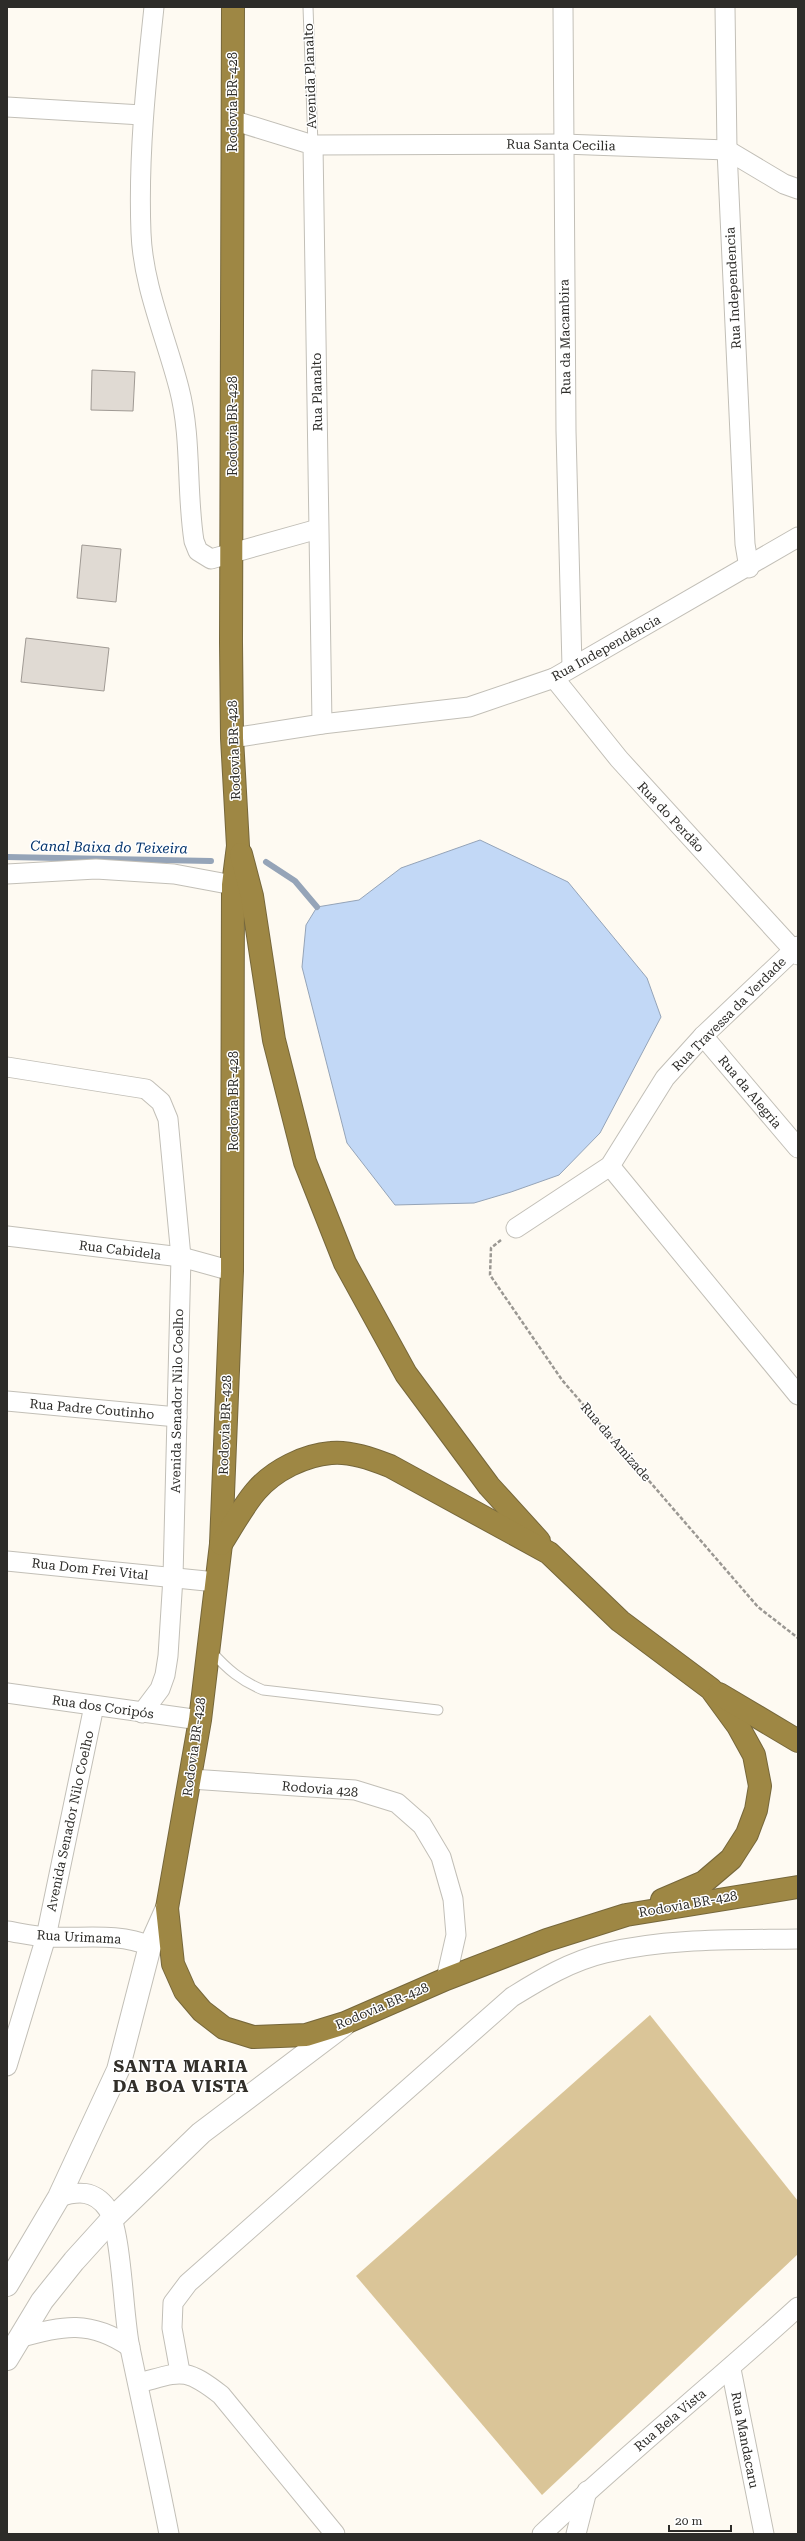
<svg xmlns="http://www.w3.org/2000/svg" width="805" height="2541" font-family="'Roboto Serif',serif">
<rect width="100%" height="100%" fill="#fefaf2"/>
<polygon fill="#dac598" points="650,2015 798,2201 798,2254 542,2495 356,2276"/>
<polygon fill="#c2d8f6" stroke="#95a4b8" points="480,840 568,882 647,978 661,1017 600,1133 559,1175 511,1192 474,1203 395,1205 347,1143 302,967 306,925 317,907 359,900 401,868"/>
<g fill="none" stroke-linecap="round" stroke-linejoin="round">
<g stroke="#95a4b8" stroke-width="6">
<polyline points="7,857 211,861"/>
<polyline points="266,862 295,881 317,907"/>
</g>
</g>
<g fill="#e0dad3" stroke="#a09a94">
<polygon points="92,370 135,372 133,411 91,410"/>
<polygon points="82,545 121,549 116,602 77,598"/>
<polygon points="26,638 109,648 104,691 21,682"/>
</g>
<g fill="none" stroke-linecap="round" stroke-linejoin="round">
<g stroke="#c2bfb7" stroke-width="11">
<g id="lane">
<polyline points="308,7 313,145"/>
<path d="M211,1651C227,1669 241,1681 263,1690L438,1710"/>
</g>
</g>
<g stroke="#c2bfb7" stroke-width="21">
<g id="street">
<path d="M154,7C146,82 138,157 141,233C143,286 166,337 179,388C192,438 186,490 194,541L198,551L211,559L318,529"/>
<polyline points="563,7 566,431 572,667"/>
<polyline points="725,7 727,150 745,544 749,568"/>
<polyline points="7,107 142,115"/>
<polyline points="232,120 313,145 322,724"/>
<polyline points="313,145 563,144 727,150 784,184 798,189"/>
<polyline points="554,678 619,759 798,955"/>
<polyline points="232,738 322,724 469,707 554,678 798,537"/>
<polyline points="7,874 96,869 174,874 233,885"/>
<polyline points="703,1036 798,1148"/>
<polyline points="7,1067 146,1089 161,1102 168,1119 181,1257 173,1577 168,1656 165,1675 160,1689 142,1713"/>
<polyline points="610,1166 798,1395"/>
<polyline points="516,1228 610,1166 665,1078 703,1036 798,946"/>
<polyline points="7,1236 181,1257 232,1271"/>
<polyline points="7,1401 177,1417"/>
<polyline points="7,1561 216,1582"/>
<polyline points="7,1693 200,1720"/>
<polyline points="191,1779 355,1790 397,1803 422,1825 441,1857 453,1899 456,1935 446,1979"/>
<path d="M7,1931C20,1933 34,1936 47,1937C81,1939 118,1932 150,1946"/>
<polyline points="7,2066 46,1937 94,1706"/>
<path d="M59,2197C78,2191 94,2190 107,2208C122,2229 123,2317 130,2348C143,2410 157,2472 169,2534"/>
<path d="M19,2338C62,2325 91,2320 130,2347"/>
<polyline points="731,2369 764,2534"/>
<path d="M180,2372L172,2328L173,2303L188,2283L512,1997C541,1979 571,1961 605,1953C668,1938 734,1940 798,1939"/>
<path d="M139,2383C181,2372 184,2366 221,2395L335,2534"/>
<path d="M542,2534C625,2455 714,2384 798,2307"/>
<polyline points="576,2534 587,2491"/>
</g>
</g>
<g stroke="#c2bfb7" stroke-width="24">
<g id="secondary">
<polyline points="7,2285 59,2197 118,2070 150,1946 167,1908"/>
<polyline points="7,2359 42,2301 74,2261 113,2218 201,2133 344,2025"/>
</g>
</g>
<g stroke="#76673b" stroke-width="24">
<g id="highway">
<polyline points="233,7 231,642 232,738 238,846 233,885 232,1271 221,1544 200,1720 167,1908 173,1964 185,1991 202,2011 224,2028 253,2037 306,2035 345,2023 446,1979 547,1940 626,1915 798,1887"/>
<polyline points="241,854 252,896 274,1040 305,1162 345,1263 406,1374 489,1486 539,1541"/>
<path d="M221,1544C232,1527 243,1506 256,1491C274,1470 305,1455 331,1453C350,1451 372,1459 390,1466L549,1553L620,1621L711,1689L738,1726L754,1755L760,1786L756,1810L747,1834L731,1859L704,1882L662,1900"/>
<polyline points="719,1694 798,1741"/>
</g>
</g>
<polyline stroke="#9b9893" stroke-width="2.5" stroke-dasharray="4 2" stroke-linecap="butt" points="501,1240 491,1248 490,1275 562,1380 758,1607 798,1638"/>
<use href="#lane" stroke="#fff" stroke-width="9"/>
<use href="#street" stroke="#fff" stroke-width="19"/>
<use href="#secondary" stroke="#fff" stroke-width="22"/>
<use href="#highway" stroke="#9e8744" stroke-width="22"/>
</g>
<g text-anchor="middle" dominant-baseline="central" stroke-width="3" stroke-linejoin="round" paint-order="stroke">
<g font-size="13" fill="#2d2c29" stroke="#fff">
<text transform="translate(310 76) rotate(-92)">Avenida Planalto</text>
<text transform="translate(232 102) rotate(-90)">Rodovia BR-428</text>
<text transform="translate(561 145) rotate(1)">Rua Santa Cecilia</text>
<text transform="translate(733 288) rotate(-93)">Rua Independencia</text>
<text transform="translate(565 337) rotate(-91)">Rua da Macambira</text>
<text transform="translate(317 392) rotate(-91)">Rua Planalto</text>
<text transform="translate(232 426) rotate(-90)">Rodovia BR-428</text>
<text transform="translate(606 648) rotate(-29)">Rua Independência</text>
<text transform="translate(234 750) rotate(-92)">Rodovia BR-428</text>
<text transform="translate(671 817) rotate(47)">Rua do Perdão</text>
<text transform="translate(729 1014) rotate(-45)">Rua Travessa da Verdade</text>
<text transform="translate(750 1092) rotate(50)">Rua da Alegria</text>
<text transform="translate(233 1101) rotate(-90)">Rodovia BR-428</text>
<text transform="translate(120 1250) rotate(7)">Rua Cabidela</text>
<text transform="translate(177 1401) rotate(-89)">Avenida Senador Nilo Coelho</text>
<text transform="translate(92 1409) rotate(5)">Rua Padre Coutinho</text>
<text transform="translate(225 1425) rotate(-88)">Rodovia BR-428</text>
<text transform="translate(616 1442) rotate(49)">Rua da Amizade</text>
<text transform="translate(90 1569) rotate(6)">Rua Dom Frei Vital</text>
<text transform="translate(103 1707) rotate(8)">Rua dos Coripós</text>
<text transform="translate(194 1747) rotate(-82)">Rodovia BR-428</text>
<text transform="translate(320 1789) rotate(5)">Rodovia 428</text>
<text transform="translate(70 1821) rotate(-78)">Avenida Senador Nilo Coelho</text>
<text transform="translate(688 1904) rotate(-10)">Rodovia BR-428</text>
<text transform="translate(79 1937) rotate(3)">Rua Urimama</text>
<text transform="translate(382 2006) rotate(-23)">Rodovia BR-428</text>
<text transform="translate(670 2420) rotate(-40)">Rua Bela Vista</text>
<text transform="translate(745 2440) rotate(79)">Rua Mandacaru</text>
</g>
<g font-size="14" font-style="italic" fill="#05356e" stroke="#fff">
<text transform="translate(109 847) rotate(1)">Canal Baixa do Teixeira</text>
</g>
<g font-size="17" font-weight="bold" letter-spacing="1" fill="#322f29" stroke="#fff">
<text x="181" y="2066">SANTA MARIA<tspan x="181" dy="20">DA BOA VISTA</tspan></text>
</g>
</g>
<rect width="805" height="2541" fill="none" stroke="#2d2c29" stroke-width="16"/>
<path d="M669 2525v6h62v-6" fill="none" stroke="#2d2c29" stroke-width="2"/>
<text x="675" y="2525" font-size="12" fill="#2d2c29" stroke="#ffffff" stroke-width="3" paint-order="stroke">20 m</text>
</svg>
